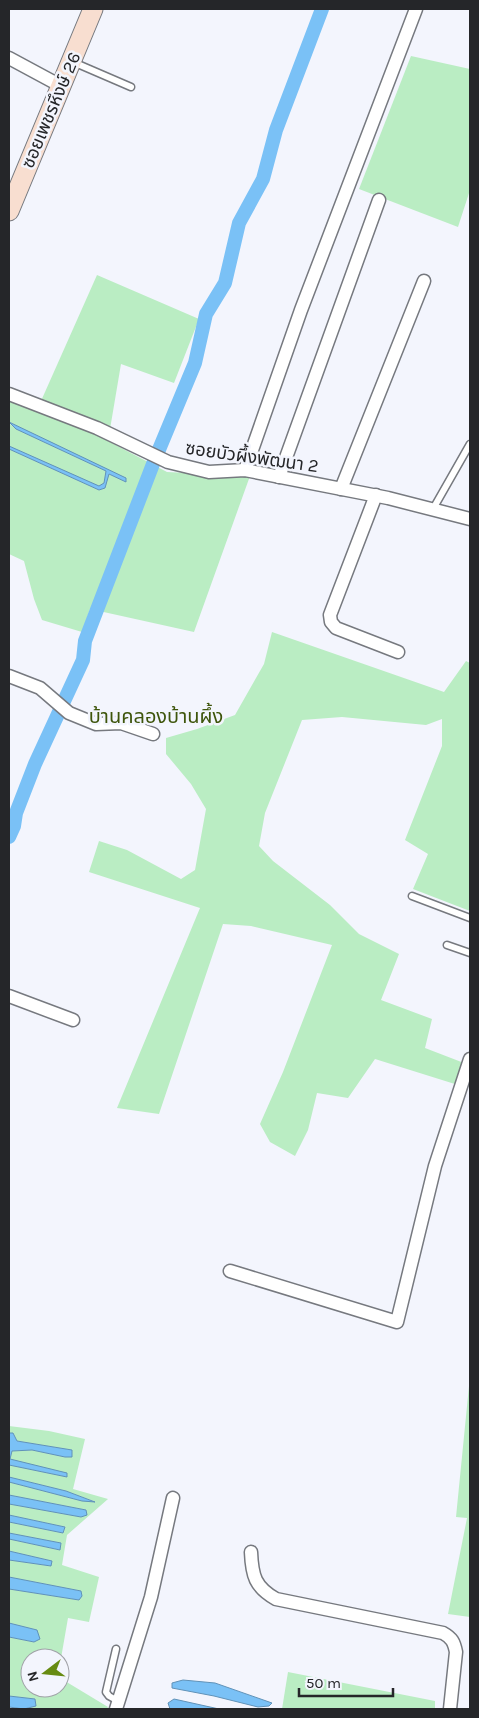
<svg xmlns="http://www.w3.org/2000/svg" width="479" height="1718" font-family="Karla,'Noto Sans Thai',sans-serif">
<rect width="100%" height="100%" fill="#f3f5fd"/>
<g fill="#baedc3">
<polygon points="411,56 470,69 470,190 458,227 359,189"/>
<polygon points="97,275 199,319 174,383 121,364 108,441 167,472 250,476 194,632 90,609 82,632 42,620 34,599 24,561 9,554 9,449 99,490 105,488 108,474 126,481 9,422 9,399 37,410"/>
<polygon points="9,423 16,429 106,471 104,483 99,487 9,446"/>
<polygon points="272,632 444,692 466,661 470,663 470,911 413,889 428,854 405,840 442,746 442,719 426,725 342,717 302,720 265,813 259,846 273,861 330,905 359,934 399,954 381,1000 432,1019 425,1048 464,1063 458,1085 375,1059 348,1098 317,1093 308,1130 295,1156 270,1142 260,1124 283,1072 332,945 251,926 223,924 159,1114 117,1108 200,908 89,872 99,841 127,850 181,879 195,870 206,809 191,784 166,754 166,738 197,729 235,715 264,664"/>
<polygon points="470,1376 470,1617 448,1614 467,1518 456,1517"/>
<polygon points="9,1426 49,1431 85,1439 73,1489 108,1499 67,1535 62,1565 99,1577 89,1622 68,1618 60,1664 60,1658 30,1658 30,1688 60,1688 60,1678 108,1707 107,1709 24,1709 36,1706 35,1699 9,1696 9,1637 33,1642 37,1630 9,1623 9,1589 79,1600 81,1591 9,1577 9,1560 50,1566 52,1561 9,1551 9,1539 59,1550 61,1543 9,1533 9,1522 63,1533 65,1527 9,1515 9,1504 81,1517 86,1510 9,1495 9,1482 82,1501 93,1501 66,1491 9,1477 9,1465 67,1477 10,1459 12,1451 32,1450 65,1457 72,1457 72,1450 17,1441 13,1433 9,1433"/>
<polygon points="288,1672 435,1701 435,1709 282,1709"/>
</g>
<g fill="#7ac1f6" stroke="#6092b8">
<polygon points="9,422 126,478 126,482 109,474 105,488 99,490 9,449 9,446 99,486 104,483 106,471 16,429"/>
<polygon points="9,1433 13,1433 17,1441 72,1450 72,1457 65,1457 32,1450 12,1451 10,1459 67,1473 67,1477 9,1465"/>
<polygon points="9,1477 66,1491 95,1502 82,1501 9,1482"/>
<polygon points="9,1495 86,1510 87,1515 81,1517 9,1504"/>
<polygon points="9,1515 65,1527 63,1533 9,1522"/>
<polygon points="9,1533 61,1543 60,1550 9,1539"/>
<polygon points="9,1551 52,1561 51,1566 9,1560"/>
<polygon points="9,1577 81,1591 82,1596 79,1600 9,1589"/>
<polygon points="9,1623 37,1630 40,1639 34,1642 9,1637"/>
<polygon points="183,1680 215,1683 272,1703 269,1706 258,1707 214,1696 172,1688 172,1683"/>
<polygon points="9,1696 35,1699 36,1706 24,1709 9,1707"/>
<polygon points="174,1699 219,1709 170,1709 168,1703"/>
</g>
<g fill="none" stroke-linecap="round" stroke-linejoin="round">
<polyline stroke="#7ac1f6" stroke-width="14" points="9,837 14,826 16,813 35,764 83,660 85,641 153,464 195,363 206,314 225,283 239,223 263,179 276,130 322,9"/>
<g stroke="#76797f" stroke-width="9">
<g id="lane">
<polyline points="73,62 131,87"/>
<polyline points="433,509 470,444"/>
<polyline points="412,896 470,918"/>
<polyline points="447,945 470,953"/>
<polyline points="116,1649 106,1692 109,1696 118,1701"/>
</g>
</g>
<g stroke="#76797f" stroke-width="15">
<g id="street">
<polyline points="9,58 61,86"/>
<polyline points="9,394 97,428 168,462 209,472 245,470 388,498 470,519"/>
<polyline points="245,470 301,310 416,9"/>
<polyline points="279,477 379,200"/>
<polyline points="341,489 424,281"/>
<polyline points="376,495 330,615 331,622 336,628 398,652"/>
<polyline points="9,676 40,688 69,713 96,724 121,723 153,734"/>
<polyline points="9,996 73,1020"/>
<polyline points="230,1271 397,1322 435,1166 470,1059"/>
<path d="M251,1552C252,1576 255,1587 276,1599L443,1633C452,1638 454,1642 456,1652L450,1709"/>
<polyline points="116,1709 151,1597 173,1498"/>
</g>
</g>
<g stroke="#76797f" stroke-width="21">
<polyline id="secondary" points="9,211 93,9"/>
</g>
<use href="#lane" stroke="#fff" stroke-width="6"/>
<use href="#street" stroke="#fff" stroke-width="12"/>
<use href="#secondary" stroke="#f8ded0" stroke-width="19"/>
</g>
<g text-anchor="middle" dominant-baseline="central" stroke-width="5" stroke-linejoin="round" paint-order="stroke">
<g font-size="18" fill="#252629" stroke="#f3f5fd">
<text transform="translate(51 110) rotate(-67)">ซอยเพชรหึงษ์ 26</text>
<text transform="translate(252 457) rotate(8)">ซอยบัวผึ้งพัฒนา 2</text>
</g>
<g font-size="20" fill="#3e550b" stroke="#f3f5fd">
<text x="156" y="716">บ้านคลองบ้านผึ้ง</text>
</g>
</g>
<rect width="479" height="1718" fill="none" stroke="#252629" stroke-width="20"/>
<g transform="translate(45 1673) rotate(254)"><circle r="24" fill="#f3f5fd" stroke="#a1a2a8"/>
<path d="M0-4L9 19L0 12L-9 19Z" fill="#678b12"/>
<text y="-8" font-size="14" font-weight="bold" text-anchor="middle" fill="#252629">N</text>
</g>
<path d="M299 1688v8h94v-8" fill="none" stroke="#252629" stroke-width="2.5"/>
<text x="306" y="1688" font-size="15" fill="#252629" stroke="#f3f5fd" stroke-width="4" paint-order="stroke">50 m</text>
</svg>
